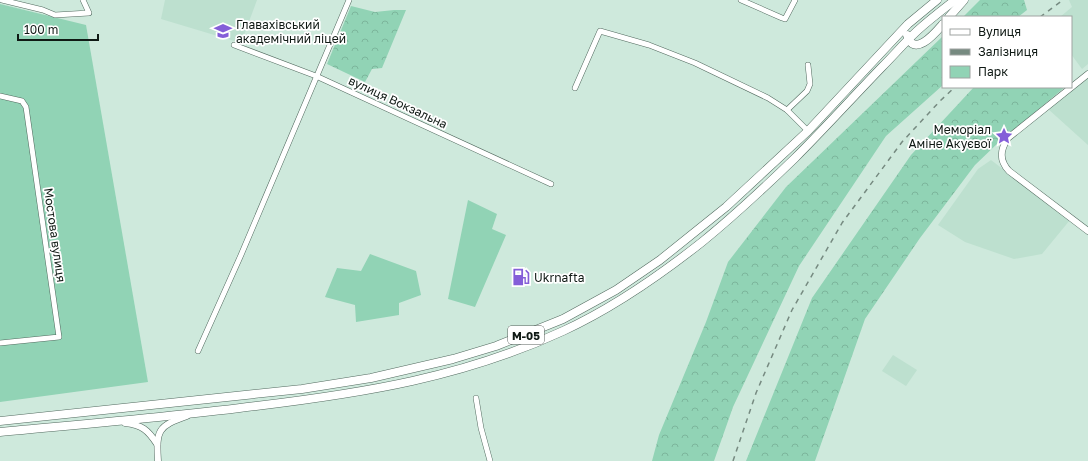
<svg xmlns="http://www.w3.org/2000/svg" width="1088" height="461" font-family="'Golos Text',sans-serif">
<defs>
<pattern id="forest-crowns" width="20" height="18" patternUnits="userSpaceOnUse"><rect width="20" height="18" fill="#91d3b5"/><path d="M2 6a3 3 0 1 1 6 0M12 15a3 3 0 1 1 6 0" fill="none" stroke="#7cb59b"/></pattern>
</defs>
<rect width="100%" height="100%" fill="#cee9dc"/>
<g fill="#bde0cf">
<polygon points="165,0 257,0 241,43 161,19"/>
<polygon points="1069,0 1088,0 1088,64 1082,69 1071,54 1071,17 1060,17 1072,7"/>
<polygon points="1088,77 1088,145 1047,108"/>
<polygon points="991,160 1070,220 1042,254 1014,259 965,242 938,225 978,169"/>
<polygon points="893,355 917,370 906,386 882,371"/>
</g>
<g fill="#91d3b5">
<polygon points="0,4 86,25 148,382 0,402"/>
<polygon points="468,200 497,214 492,229 506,235 475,307 448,299"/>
<polygon points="370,254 416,271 421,295 399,303 399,315 356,322 355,305 325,297 337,268 361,271"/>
</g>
<g fill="url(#forest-crowns)">
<polygon points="980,0 1024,0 1027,10 1018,17 963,17"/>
<polygon points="351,6 375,12 394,10 406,10 382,68 372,69 365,82 327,64"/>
<polygon points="943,36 943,85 886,136 799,266 733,407 714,461 652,461 659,435 706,322 728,262 786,187"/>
<polygon points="974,87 1065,87 998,143 975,165 920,238 865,319 815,461 746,461 812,298 911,155"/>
</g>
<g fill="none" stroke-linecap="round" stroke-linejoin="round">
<g stroke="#526a5f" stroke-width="6">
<g id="minor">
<polyline points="2,0 43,10 55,15 89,13 83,0"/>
<polyline points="741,0 782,18 785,19 795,0"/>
<polyline points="234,45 316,76 551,184"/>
<polyline points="575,88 600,31 649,45 695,63 768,98 787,110 808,131"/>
<polyline points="0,96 22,101 26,107 59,337 0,343"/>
<polyline points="787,110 807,91 810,84 808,65"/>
<polyline points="198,351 241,255 349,0"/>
<polyline points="476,398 481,428 490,461"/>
</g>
</g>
<g stroke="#526a5f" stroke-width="7">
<g id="tertiary">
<path d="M1088,74L1008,138C1000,150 999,160 1009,171L1088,231"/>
<path d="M125,423C142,425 148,430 157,444"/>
<path d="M158,461C156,430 158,426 187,416"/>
</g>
</g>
<g stroke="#526a5f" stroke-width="9">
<g id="trunk">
<polyline points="949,17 964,0"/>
<path d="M907,35C914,59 936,32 943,24"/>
<polyline points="0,421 302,389 371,378 453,359 496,346 563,319 616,290 660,260 726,207 808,131 908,24 937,0"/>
<path d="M0,432C85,424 171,417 256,406C364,393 464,377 563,331C613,308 659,276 702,242C734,216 765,187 795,158C825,128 853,97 882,67C894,55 905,42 917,31C929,20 942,10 955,0"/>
</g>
</g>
<use href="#minor" stroke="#fff" stroke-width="5"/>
<use href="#tertiary" stroke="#fff" stroke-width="6"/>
<use href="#trunk" stroke="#fff" stroke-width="8"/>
<g stroke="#768a80" stroke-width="1.5" stroke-dasharray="5 5" stroke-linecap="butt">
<polyline points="1040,17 1063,0"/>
<polyline points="733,461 756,393 792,310 842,223 902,142 940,101 955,87"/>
</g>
</g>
<defs>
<g id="school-bare" transform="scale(1.38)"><path d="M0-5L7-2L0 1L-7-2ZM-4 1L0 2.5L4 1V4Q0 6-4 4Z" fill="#845ed8" stroke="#fff" stroke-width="2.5" paint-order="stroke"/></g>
<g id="sight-bare" transform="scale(1.38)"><path d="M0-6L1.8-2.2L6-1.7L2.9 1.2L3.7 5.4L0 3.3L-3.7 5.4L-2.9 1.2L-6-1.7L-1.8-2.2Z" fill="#845ed8" stroke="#fff" stroke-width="2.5" paint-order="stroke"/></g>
<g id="fuel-bare" transform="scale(1.38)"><path d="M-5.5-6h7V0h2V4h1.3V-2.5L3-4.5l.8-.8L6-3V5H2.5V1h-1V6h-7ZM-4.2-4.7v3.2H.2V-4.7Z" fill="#845ed8" stroke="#fff" stroke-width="2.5" paint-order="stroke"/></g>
</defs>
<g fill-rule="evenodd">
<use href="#school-bare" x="223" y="31"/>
<use href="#sight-bare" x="1004" y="136"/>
<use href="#fuel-bare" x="521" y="277"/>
</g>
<g text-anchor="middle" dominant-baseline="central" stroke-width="3.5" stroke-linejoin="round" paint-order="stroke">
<rect fill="#fff" stroke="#575e5a" stroke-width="1" x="508" y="326" width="36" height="18" rx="3"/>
<g font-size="11" font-weight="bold" fill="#0f1914">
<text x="526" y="335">М-05</text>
</g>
<g font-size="12" fill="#0f1914" stroke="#fff" text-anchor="start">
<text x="236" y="24">Главахівський<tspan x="236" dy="14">академічний ліцей</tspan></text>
<text x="991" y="129" text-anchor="end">Меморіал<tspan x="991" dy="14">Аміне Акуєвої</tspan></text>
<text x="534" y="277">Ukrnafta</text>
</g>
<g font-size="12" fill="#0f1914" stroke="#fff">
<text transform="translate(398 102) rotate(25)">вулиця Вокзальна</text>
<text transform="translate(55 235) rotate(82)">Мостова вулиця</text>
</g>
</g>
<rect x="942" y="16" width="130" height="72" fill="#ffffff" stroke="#9fa3a1"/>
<rect x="950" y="29" width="20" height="6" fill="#ffffff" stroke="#9fa3a1"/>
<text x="978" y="36" font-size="12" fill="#0f1914">Вулиця</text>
<rect x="950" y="49" width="20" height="6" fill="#768a80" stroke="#9fa3a1"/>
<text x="978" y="56" font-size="12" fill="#0f1914">Залізниця</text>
<rect x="950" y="66" width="20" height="12" fill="#91d3b5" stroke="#9fa3a1"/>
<text x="978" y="76" font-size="12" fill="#0f1914">Парк</text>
<path d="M18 34v6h80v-6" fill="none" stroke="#0f1914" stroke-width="2"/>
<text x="24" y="34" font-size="12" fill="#0f1914" stroke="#ffffff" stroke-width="3" paint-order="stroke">100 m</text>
</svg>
